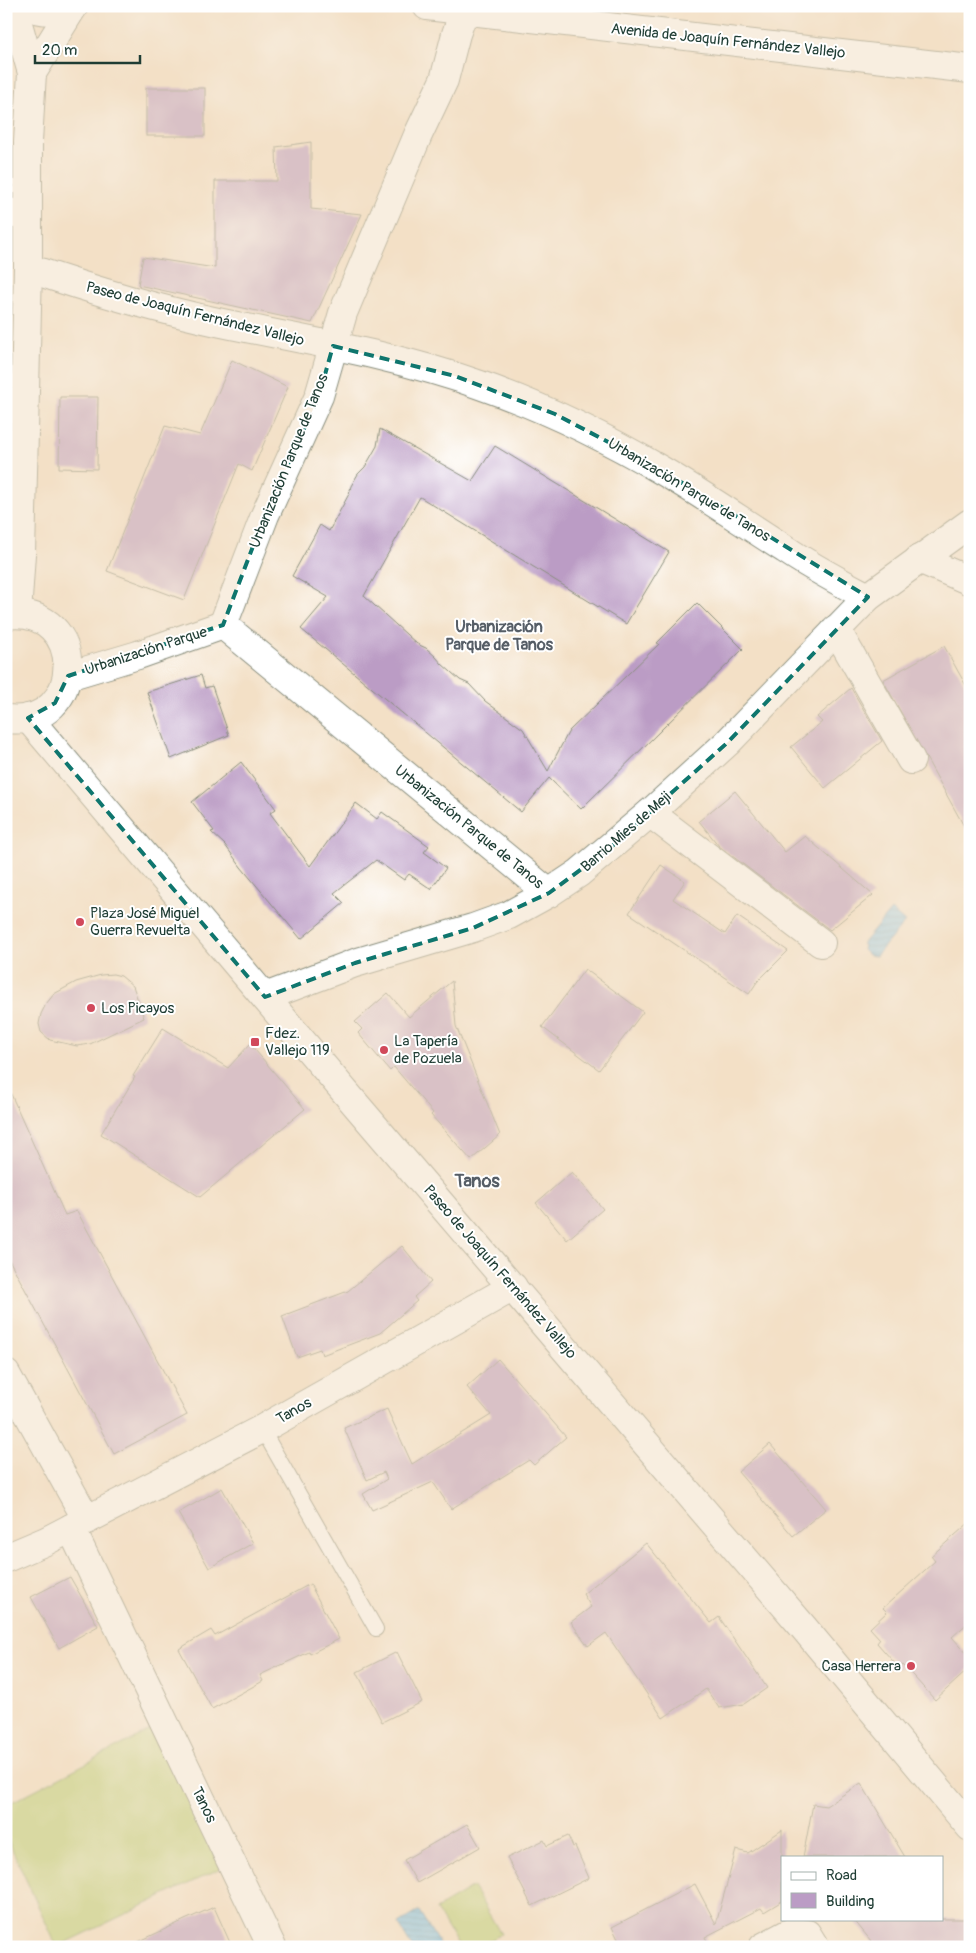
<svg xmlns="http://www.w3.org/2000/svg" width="976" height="1953" font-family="Pangolin,sans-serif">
<defs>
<pattern id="water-rules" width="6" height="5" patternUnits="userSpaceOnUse" patternTransform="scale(1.25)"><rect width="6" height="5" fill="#71bfec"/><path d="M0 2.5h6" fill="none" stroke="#5c9cc0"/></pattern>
</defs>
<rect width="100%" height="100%" fill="#fff"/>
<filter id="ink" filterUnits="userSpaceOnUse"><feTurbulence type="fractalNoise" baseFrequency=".02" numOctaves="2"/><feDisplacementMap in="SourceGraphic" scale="10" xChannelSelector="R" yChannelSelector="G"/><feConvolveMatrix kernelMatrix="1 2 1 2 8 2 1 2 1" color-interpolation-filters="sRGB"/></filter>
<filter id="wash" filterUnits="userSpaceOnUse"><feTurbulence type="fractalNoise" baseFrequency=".0096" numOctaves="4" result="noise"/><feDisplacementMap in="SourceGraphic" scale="20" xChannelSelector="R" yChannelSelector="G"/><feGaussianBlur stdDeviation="1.12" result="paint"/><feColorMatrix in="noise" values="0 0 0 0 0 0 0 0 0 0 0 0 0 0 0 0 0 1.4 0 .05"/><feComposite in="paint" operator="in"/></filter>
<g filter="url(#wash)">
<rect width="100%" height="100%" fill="#f3e0c6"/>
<g fill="#bad074" stroke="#6c8654">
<polygon points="156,1727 221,1868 57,1947 6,1836 6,1805"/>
<polygon points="473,1887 501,1934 480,1947 459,1947 436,1909"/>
</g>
<g fill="url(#water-rules)" stroke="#487e90">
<polygon points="891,910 905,922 876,956 868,955 863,950 864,945 862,944"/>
<polygon points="419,1911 441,1947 412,1947 398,1924"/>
</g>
<g id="blocks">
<g fill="#bb9cc5">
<rect x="146" y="88" width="59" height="48"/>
<polygon points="311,142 311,209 362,214 312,323 138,285 143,257 215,268 215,181 277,181 276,147"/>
<polygon points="232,360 288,387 252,471 239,464 184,600 107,571 165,426 200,435"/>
<polygon points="60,397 98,397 97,469 59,468"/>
<polygon points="380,429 472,481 495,446 669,552 626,624 420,497 364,596 417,644 426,648 436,657 442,664 460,680 469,684 485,701 523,729 548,771 569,731 659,644 657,643 697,603 743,649 581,809 549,778 521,812 301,629 328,597 292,576 320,525 329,531 349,494 351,486 358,474 365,467 377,446"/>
<polygon points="944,646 970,693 970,837 883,680"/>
<polygon points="201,675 205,688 212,686 229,735 171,759 147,692"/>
<polygon points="851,688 882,741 825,788 791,747 822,722 817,717"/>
<polygon points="241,762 276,809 270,813 310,866 356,803 377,819 382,812 429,846 424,852 446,868 431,889 409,874 404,880 376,860 334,893 344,903 301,939 241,867 225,845 211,832 214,831 192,802"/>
<polygon points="735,791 785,852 805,836 873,895 830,930 719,846 699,821"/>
<polygon points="661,865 685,881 673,899 725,934 737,916 788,951 757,982 749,994 629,913"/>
<polygon points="585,969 643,1012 599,1070 542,1027"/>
<polygon points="113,974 121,976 133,986 144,1018 90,1044 77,1046 50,1040 41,1032 39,1024 41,1014 46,1004 54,994 76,982 101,975"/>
<polygon points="452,981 456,1026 500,1135 471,1160 431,1115 433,1113 394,1067 390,1071 358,1033 362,1029 355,1022 388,993 409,1017"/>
<polygon points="163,1028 228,1068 250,1044 305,1109 200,1197 101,1134 135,1077 133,1076"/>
<polygon points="6,1083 65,1215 77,1211 187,1415 114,1454 6,1254"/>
<polygon points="572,1172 603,1209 567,1240 536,1203"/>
<polygon points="402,1246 431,1282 414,1297 417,1301 380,1333 322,1355 320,1349 297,1357 282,1316 348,1291"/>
<polygon points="498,1359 566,1437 534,1465 529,1460 451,1509 433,1482 372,1510 363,1494 387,1479 384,1472 367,1480 344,1428 387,1409 412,1464 491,1415 467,1387"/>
<polygon points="770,1444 826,1509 793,1536 738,1472"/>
<polygon points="222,1488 253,1543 209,1568 178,1513"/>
<polygon points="970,1522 970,1621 952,1637 970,1657 970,1668 935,1700 903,1665 899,1668 877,1643 880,1639 870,1628 887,1612 883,1608 935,1561 931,1556"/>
<polygon points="646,1543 711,1623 719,1617 767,1688 744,1704 719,1708 706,1689 663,1718 606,1633 588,1646 571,1622 591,1607 583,1594"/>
<polygon points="70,1577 98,1626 59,1648 31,1597"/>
<polygon points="310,1584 339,1639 310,1654 309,1652 260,1675 263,1681 212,1709 179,1649 211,1630 215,1636"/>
<polygon points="397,1652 422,1702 382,1722 357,1672"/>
<polygon points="861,1783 905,1857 803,1857 813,1804 826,1806"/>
<polygon points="467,1824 480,1847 417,1883 404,1860"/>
<polygon points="782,1830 782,1901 764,1912 761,1908 705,1937 710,1947 622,1947 612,1927 695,1884 716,1924 736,1850 748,1853"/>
<polygon points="568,1836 573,1847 575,1846 589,1878 532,1906 507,1858 544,1840 547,1846"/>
<polygon points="214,1907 232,1947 127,1947 187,1919"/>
<polygon points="853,1919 970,1919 970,1947 876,1947"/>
</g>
</g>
</g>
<g filter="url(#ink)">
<use href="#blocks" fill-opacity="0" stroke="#898e7d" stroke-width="1"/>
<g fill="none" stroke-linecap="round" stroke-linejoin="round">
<g stroke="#898e7d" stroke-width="16">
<polyline id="lane" points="262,1429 376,1629"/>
</g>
<g stroke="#898e7d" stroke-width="30">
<g id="street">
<polyline points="6,211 28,218"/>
<path d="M28,268C92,290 156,309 222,323C308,341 396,355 480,385C543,407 603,436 661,470C704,495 744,523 785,549C811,567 840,582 868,597"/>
<polyline points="919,559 970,581"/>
<polyline points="223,625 265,515 319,396 343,313 418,135 444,80 456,34 466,6"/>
<polyline points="223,625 549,893"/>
<polyline points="836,629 911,760"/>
<polyline points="68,676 138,655 223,625"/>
<polyline points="650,813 821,943"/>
<polyline points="265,997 355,963 473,928 509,915 549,893 579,873 650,813 727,743 868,597 970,523"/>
<polyline points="6,1374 87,1520"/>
<polyline points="71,1528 272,1947"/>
<polyline points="6,1558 46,1541 262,1429 513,1287"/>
<polyline points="763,1947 793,1931 807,1934 815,1947"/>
</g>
</g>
<g stroke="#898e7d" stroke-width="30">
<g id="secondary">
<polyline points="13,6 32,73 28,142 28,268 21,554 17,614"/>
<path d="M25,6C43,12 57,13 74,6"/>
<polyline points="427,6 970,69"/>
<polyline points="32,73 73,7"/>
<path d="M6,615C89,604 87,729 6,719"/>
<polyline points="28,718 357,1106 804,1628 970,1827"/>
</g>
</g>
<use href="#lane" stroke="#fff" stroke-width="14"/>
<use href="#street" stroke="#fff" stroke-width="28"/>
<use href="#secondary" stroke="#fff" stroke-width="28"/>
</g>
</g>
<path d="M0 0H976V1953H0ZM333,346L455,376L555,414L663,471L868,597L727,743L610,848L549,893L473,928L355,963L265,997L28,718L55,703L68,676L223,625L265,515L319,396Z" fill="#f3e0c6" fill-opacity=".55" fill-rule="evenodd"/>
<path fill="none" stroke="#0f766e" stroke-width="4" stroke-dasharray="10 6" stroke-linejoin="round" d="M333,346L455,376L555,414L663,471L868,597L727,743L610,848L549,893L473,928L355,963L265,997L28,718L55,703L68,676L223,625L265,515L319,396Z"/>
<g fill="#d1495b" stroke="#fff" stroke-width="2">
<circle cx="80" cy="922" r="5"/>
<circle cx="91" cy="1008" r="5"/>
<rect x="250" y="1037" width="10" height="10" rx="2.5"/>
<circle cx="384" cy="1050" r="5"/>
<circle cx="911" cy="1666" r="5"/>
</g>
<g text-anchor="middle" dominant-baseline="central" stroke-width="4" stroke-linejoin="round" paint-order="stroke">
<g font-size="15" fill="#1f3d34" stroke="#fff">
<text transform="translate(728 41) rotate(6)">Avenida de Joaquín Fernández Vallejo</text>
<text transform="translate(195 314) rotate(14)">Paseo de Joaquín Fernández Vallejo</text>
<text transform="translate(289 461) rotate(-68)">Urbanización Parque de Tanos</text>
<text transform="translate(689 490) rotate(31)">Urbanización Parque de Tanos</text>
<text transform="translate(146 651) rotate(-18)">Urbanización Parque</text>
<text transform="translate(469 827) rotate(39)">Urbanización Parque de Tanos</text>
<text transform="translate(626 832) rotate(-41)">Barrio Mies de Meji</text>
<text transform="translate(500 1272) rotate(49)">Paseo de Joaquín Fernández Vallejo</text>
<text transform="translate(294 1411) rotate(-30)">Tanos</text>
<text transform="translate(204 1805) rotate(64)">Tanos</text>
</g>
<g font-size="15" fill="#1f3d34" stroke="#fff" text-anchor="start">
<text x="90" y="913">Plaza José Miguel<tspan x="90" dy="17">Guerra Revuelta</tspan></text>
<text x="101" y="1008">Los Picayos</text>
<text x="265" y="1033">Fdez.<tspan x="265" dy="17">Vallejo 119</tspan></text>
<text x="394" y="1041">La Tapería<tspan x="394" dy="17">de Pozuela</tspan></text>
<text x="901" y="1666" text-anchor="end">Casa Herrera</text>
</g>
<g font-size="16" font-weight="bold" fill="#565e67" stroke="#fff">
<text x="499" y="627">Urbanización<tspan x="499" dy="18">Parque de Tanos</tspan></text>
</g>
<g font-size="18" font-weight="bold" fill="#565e67" stroke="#fff">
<text x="477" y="1181">Tanos</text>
</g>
</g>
<rect width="976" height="1953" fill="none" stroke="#fff" stroke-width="25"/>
<rect x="781" y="1856" width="162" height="65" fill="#ffffff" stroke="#a5b1ae"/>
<rect x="791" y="1872" width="25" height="8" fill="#ffffff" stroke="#a5b1ae"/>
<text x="826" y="1880" font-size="15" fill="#1f3d34">Road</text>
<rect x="791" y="1893" width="25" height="15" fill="#bb9cc5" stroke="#a5b1ae"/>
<text x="826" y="1906" font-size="15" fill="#1f3d34">Building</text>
<path d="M35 55v8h105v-8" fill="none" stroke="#1f3d34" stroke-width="2.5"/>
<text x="42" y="55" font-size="15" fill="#1f3d34" stroke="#ffffff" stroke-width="4" paint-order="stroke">20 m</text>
</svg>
